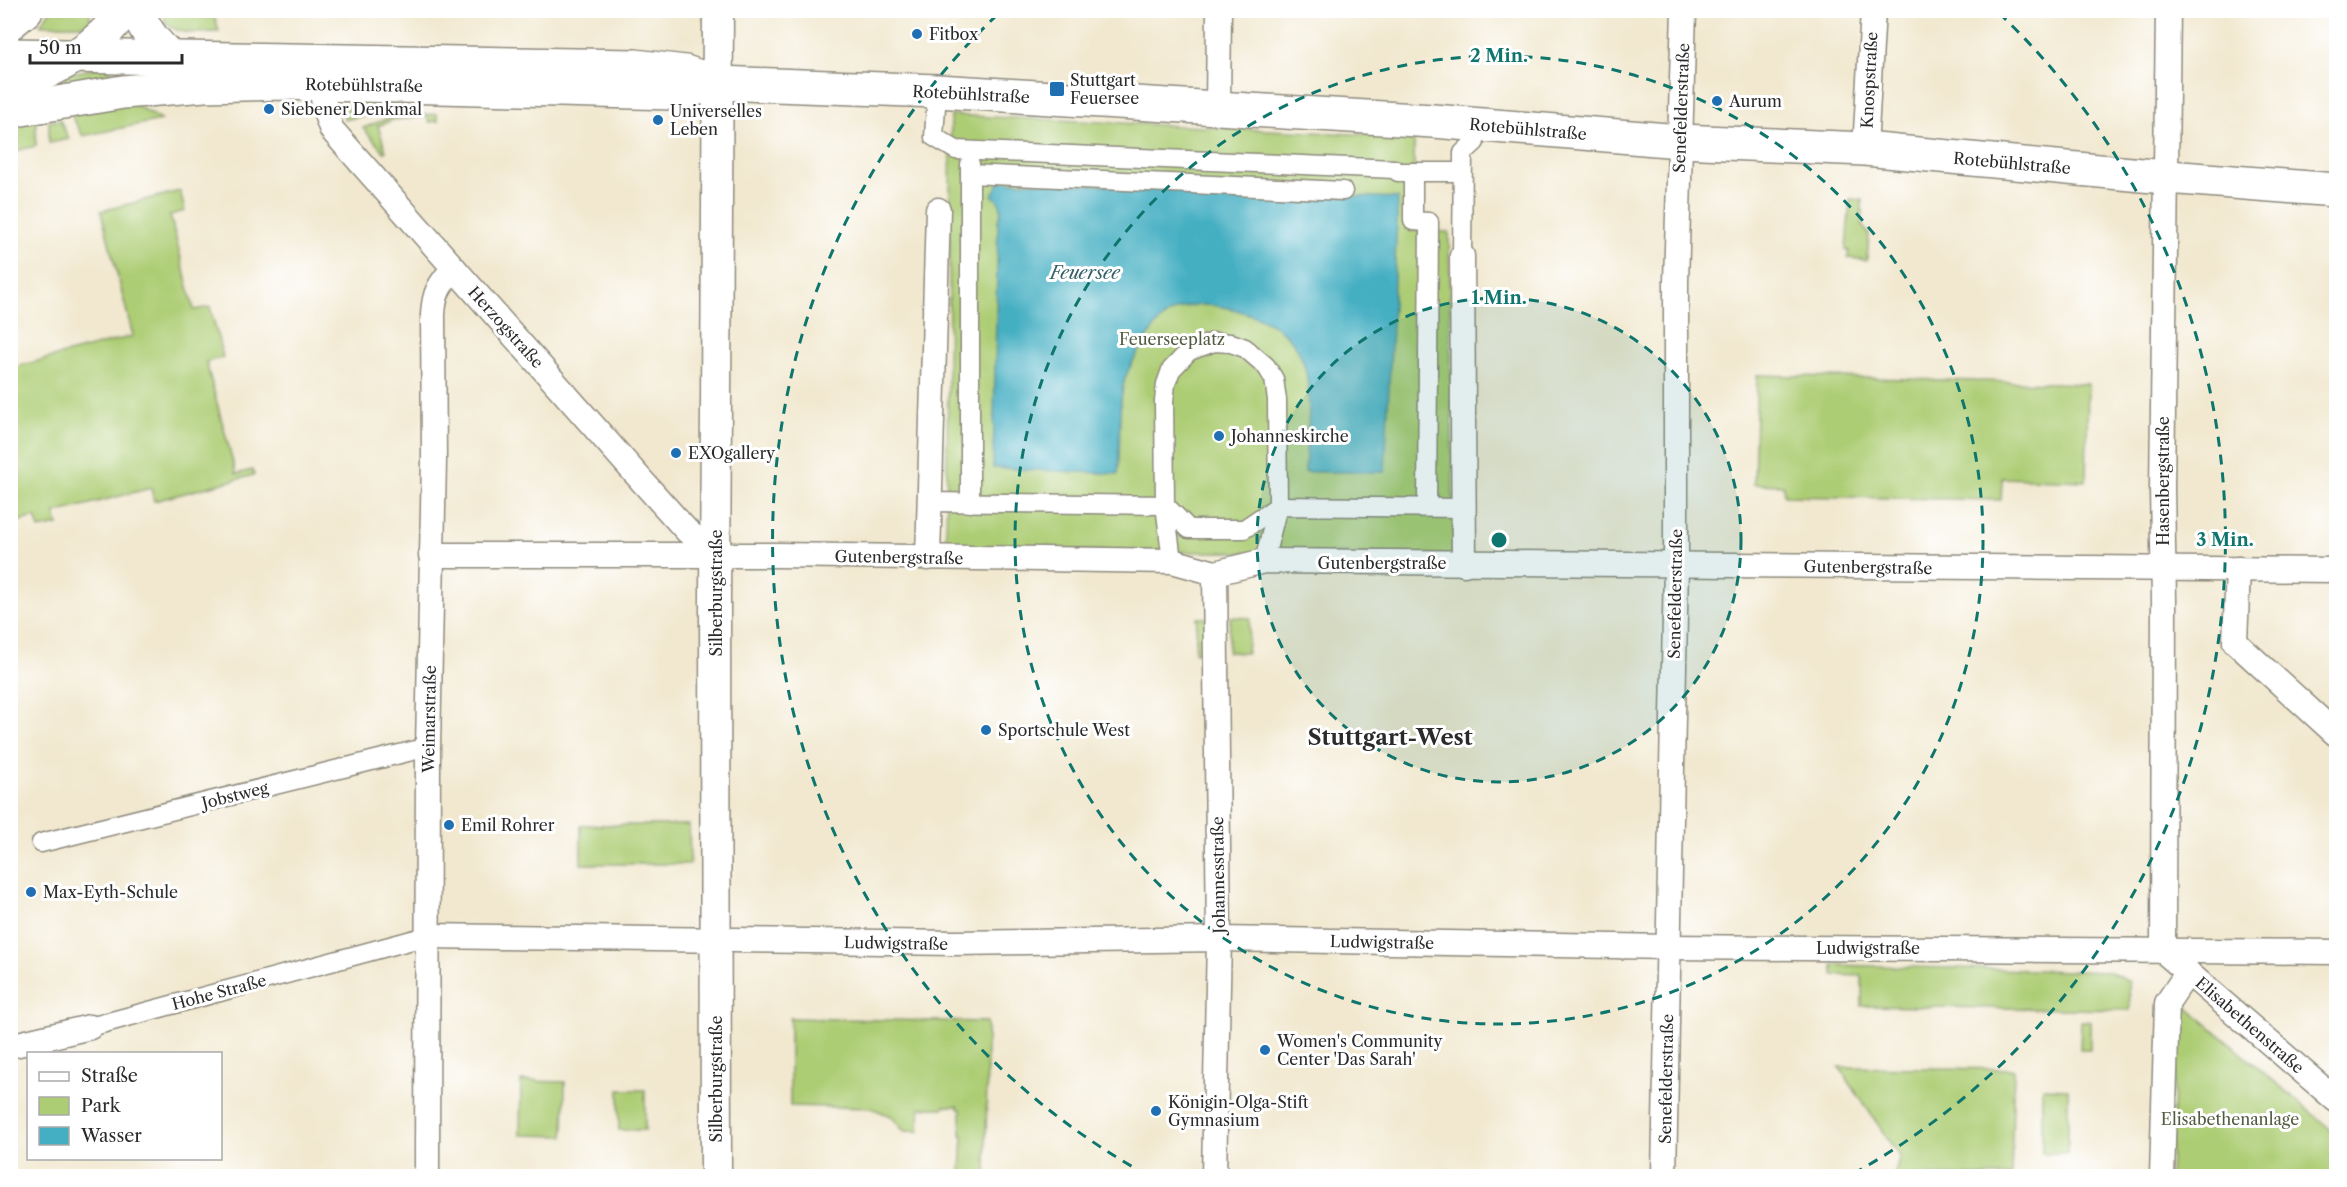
<svg xmlns="http://www.w3.org/2000/svg" width="2347" height="1187" font-family="'Libre Caslon Text',serif">
<rect width="100%" height="100%" fill="#fff"/>
<filter id="ink" filterUnits="userSpaceOnUse"><feTurbulence type="fractalNoise" baseFrequency=".0167" numOctaves="2"/><feDisplacementMap in="SourceGraphic" scale="12" xChannelSelector="R" yChannelSelector="G"/><feConvolveMatrix kernelMatrix="1 2 1 2 8 2 1 2 1" color-interpolation-filters="sRGB"/></filter>
<filter id="wash" filterUnits="userSpaceOnUse"><feTurbulence type="fractalNoise" baseFrequency=".008" numOctaves="4" result="noise"/><feDisplacementMap in="SourceGraphic" scale="24" xChannelSelector="R" yChannelSelector="G"/><feGaussianBlur stdDeviation="1.35" result="paint"/><feColorMatrix in="noise" values="0 0 0 0 0 0 0 0 0 0 0 0 0 0 0 0 0 1.4 0 .05"/><feComposite in="paint" operator="in"/></filter>
<g filter="url(#wash)">
<rect width="100%" height="100%" fill="#f1e8cf"/>
<g fill="#adcd75" stroke="#6c7c50" stroke-width="1.5">
<polygon points="50,11 90,11 90,25 40,25"/>
<path d="M165,11H213L219,32C201,32 179,37 165,22Z"/>
<polygon points="107,65 115,78 66,84 65,75"/>
<polygon points="403,96 404,106 344,120 344,113 354,98"/>
<polygon points="129,101 161,120 83,136 71,115"/>
<polygon points="437,114 438,121 429,122 428,117 392,120 378,126 386,151 384,152 363,128 391,117"/>
<polygon points="951,115 1414,137 1415,231 1449,232 1454,555 946,549"/>
<polygon points="36,117 36,146 11,152 11,124"/>
<polygon points="60,120 69,139 49,143 49,122"/>
<polygon points="180,191 185,211 170,215 194,310 210,307 223,357 206,362 236,474 253,470 254,475 154,501 151,488 55,513 58,525 39,529 35,517 11,523 11,368 133,336 101,211"/>
<polygon points="1850,199 1862,200 1862,225 1869,235 1867,260 1848,258 1849,250 1846,250"/>
<polygon points="1757,375 2088,384 2086,481 2002,478 2001,500 1784,496 1783,485 1754,484"/>
<polygon points="1230,617 1250,618 1247,653 1228,652"/>
<polygon points="1197,618 1206,618 1205,653 1195,653"/>
<polygon points="581,825 689,825 690,864 581,864"/>
<polygon points="1833,965 2110,972 2129,982 2130,1010 1862,1006 1862,976 1833,975"/>
<polygon points="2178,999 2336,1134 2336,1176 2170,1176"/>
<polygon points="790,1018 987,1022 986,1176 888,1176 888,1174 943,1172 943,1175 957,1175 958,1172 961,1172 963,1135 961,1135 961,1109 958,1109 958,1106 944,1106 943,1108 920,1108 919,1131 904,1131 891,1116 871,1108 790,1106"/>
<polygon points="2081,1021 2090,1021 2090,1049 2080,1049"/>
<polygon points="1839,1067 2014,1069 2011,1176 1894,1176 1900,1157"/>
<polygon points="521,1081 565,1082 564,1136 520,1135"/>
<polygon points="2042,1088 2068,1089 2068,1153 2042,1153"/>
<rect x="619" y="1090" width="26" height="40"/>
</g>
<path fill="#44afc2" stroke="#386d76" stroke-width="1.5" d="M1000,181L1398,198L1385,472H1305C1306,435 1316,389 1300,354C1291,334 1271,322 1252,315C1224,305 1185,297 1161,320C1153,328 1148,337 1142,346C1136,356 1129,367 1125,378C1117,409 1121,442 1118,474L993,468L998,220C1004,210 1001,202 992,195Z"/>
</g>
<g filter="url(#ink)">
<g fill="none" stroke-linecap="round" stroke-linejoin="round">
<g stroke="#8e8a7d" stroke-width="21">
<g id="pedestrian">
<polyline points="937,91 934,137 956,150 1394,169 1398,172 1462,172"/>
<polyline points="1413,172 1413,221 1429,222 1427,507"/>
<polyline points="970,174 1343,191"/>
<polyline points="1462,256 1463,153 1475,142 1477,125"/>
<polyline points="930,502 1165,505 1189,529 1244,529 1278,506 1463,508"/>
<polyline points="970,503 970,164"/>
<polyline points="1172,561 1165,505 1164,401 1166,384 1171,370 1189,351 1214,342 1231,343 1245,348 1266,366 1274,379 1277,400 1278,506 1264,561"/>
<polyline points="41,843 428,747"/>
<polyline points="90,1027 427,936"/>
</g>
</g>
<g stroke="#8e8a7d" stroke-width="27">
<g id="minor">
<path d="M323,84C322,102 325,114 332,130L642,481L687,531L716,555"/>
<polyline points="1218,108 1219,10"/>
<polyline points="1865,149 1873,10"/>
<polyline points="1462,256 1464,564"/>
<polyline points="431,555 778,555 1172,561 1215,573 1264,561 2336,570"/>
<polyline points="928,558 938,210"/>
<polyline points="2238,569 2235,642 2336,734"/>
<polyline points="427,936 955,943 1219,939 1669,947 2336,952"/>
<polyline points="2163,951 2164,600 2162,489 2168,10"/>
<polyline points="2163,951 2336,1100"/>
<polyline points="10,1046 90,1027"/>
<path d="M427,1176L428,747L434,460L433,315C434,293 439,285 454,268"/>
<polyline points="1214,1176 1219,939 1215,573"/>
<polyline points="1664,1176 1676,564 1676,282 1684,10"/>
<polyline points="2162,1176 2167,1003 2188,972"/>
</g>
</g>
<g stroke="#8e8a7d" stroke-width="33">
<polyline id="tertiary" points="716,1176 715,599 718,10"/>
</g>
<g stroke="#8e8a7d" stroke-width="36">
<g id="secondary">
<path d="M138,10C144,31 156,44 171,58"/>
<polyline points="10,55 635,66 685,72 718,83 937,91 1433,121 1680,141 1865,149 2142,175 2336,190"/>
<polyline points="10,111 123,92 204,85 281,83 673,93 685,92 702,87"/>
</g>
</g>
<g stroke="#8e8a7d" stroke-width="36">
<g id="primary">
<polyline points="10,23 26,10"/>
<path d="M10,86C53,72 98,49 124,10"/>
</g>
</g>
<use href="#pedestrian" stroke="#fff" stroke-width="18"/>
<use href="#minor" stroke="#fff" stroke-width="24"/>
<use href="#tertiary" stroke="#fff" stroke-width="30"/>
<use href="#secondary" stroke="#fff" stroke-width="33"/>
<use href="#primary" stroke="#fff" stroke-width="33"/>
</g>
</g>
<circle cx="1499" cy="540" r="242" fill="#0f766e" fill-opacity=".12"/>
<g fill="none" stroke="#0f766e" stroke-width="3" stroke-dasharray="10 8">
<circle cx="1499" cy="540" r="242"/>
<circle cx="1499" cy="540" r="484"/>
<path d="M1147 1175A726 726 0 0 1 999 13M1999 13A726 726 0 0 1 1851 1175"/>
</g>
<g fill="#1f6fb2" stroke="#fff" stroke-width="2">
<circle cx="917" cy="34" r="6"/>
<rect x="1049" y="81" width="16" height="16" rx="3"/>
<circle cx="1717" cy="101" r="6"/>
<circle cx="269" cy="109" r="6"/>
<circle cx="658" cy="120" r="6"/>
<circle cx="1219" cy="436" r="6"/>
<circle cx="676" cy="453" r="6"/>
<circle cx="986" cy="730" r="6"/>
<circle cx="449" cy="825" r="6"/>
<circle cx="31" cy="892" r="6"/>
<circle cx="1265" cy="1050" r="6"/>
<circle cx="1156" cy="1111" r="6"/>
</g>
<g text-anchor="middle" dominant-baseline="central" stroke-width="6" stroke-linejoin="round" paint-order="stroke">
<g font-size="16" fill="#2b2b2b" stroke="#fff" text-anchor="start">
<text x="929" y="34">Fitbox</text>
<text x="1070" y="80">Stuttgart<tspan x="1070" dy="18">Feuersee</tspan></text>
<text x="1729" y="101">Aurum</text>
<text x="281" y="109">Siebener Denkmal</text>
<text x="670" y="111">Universelles<tspan x="670" dy="18">Leben</tspan></text>
<text x="1231" y="436">Johanneskirche</text>
<text x="688" y="453">EXOgallery</text>
<text x="998" y="730">Sportschule West</text>
<text x="461" y="825">Emil Rohrer</text>
<text x="43" y="892">Max-Eyth-Schule</text>
<text x="1277" y="1041">Women's Community<tspan x="1277" dy="18">Center 'Das Sarah'</tspan></text>
<text x="1168" y="1102">Königin-Olga-Stift<tspan x="1168" dy="18">Gymnasium</tspan></text>
</g>
<g font-size="16" fill="#2b2b2b" stroke="#fff">
<text transform="translate(1869 80) rotate(-87)">Knospstraße</text>
<text transform="translate(364 85) rotate(1)">Rotebühlstraße</text>
<text transform="translate(971 94) rotate(3)">Rotebühlstraße</text>
<text transform="translate(1681 108) rotate(-88)">Senefelderstraße</text>
<text transform="translate(1528 129) rotate(5)">Rotebühlstraße</text>
<text transform="translate(2012 163) rotate(5)">Rotebühlstraße</text>
<text transform="translate(506 327) rotate(48)">Herzogstraße</text>
<text transform="translate(2163 481) rotate(-90)">Hasenbergstraße</text>
<text transform="translate(899 557) rotate(1)">Gutenbergstraße</text>
<text x="1382" y="563">Gutenbergstraße</text>
<text transform="translate(1868 567) rotate(1)">Gutenbergstraße</text>
<text transform="translate(716 593) rotate(-90)">Silberburgstraße</text>
<text transform="translate(1675 594) rotate(-89)">Senefelderstraße</text>
<text transform="translate(429 719) rotate(-89)">Weimarstraße</text>
<text transform="translate(235 795) rotate(-14)">Jobstweg</text>
<text transform="translate(1218 875) rotate(-91)">Johannesstraße</text>
<text transform="translate(1382 942) rotate(1)">Ludwigstraße</text>
<text transform="translate(896 943) rotate(1)">Ludwigstraße</text>
<text x="1868" y="948">Ludwigstraße</text>
<text transform="translate(219 992) rotate(-15)">Hohe Straße</text>
<text transform="translate(2250 1025) rotate(41)">Elisabethenstraße</text>
<text transform="translate(716 1079) rotate(-90)">Silberburgstraße</text>
<text transform="translate(1666 1079) rotate(-89)">Senefelderstraße</text>
</g>
<g font-size="16" fill="#525c41" stroke="#fff">
<text x="1172" y="339">Feuerseeplatz</text>
<text x="2230" y="1119">Elisabethenanlage</text>
</g>
<g font-size="18" font-style="italic" fill="#356067" stroke="#fff">
<text x="1085" y="273">Feuersee</text>
</g>
<g font-size="22" font-weight="bold" fill="#2b2b2b" stroke="#fff">
<text x="1390" y="737">Stuttgart-West</text>
</g>
</g>
<circle cx="1499" cy="540" r="9" fill="#0f766e" stroke="#fff" stroke-width="3"/>
<g font-size="18" text-anchor="middle" font-weight="bold" fill="#0f766e" stroke="#fff" stroke-width="6" stroke-linejoin="round" paint-order="stroke">
<text x="1499" y="62">2 Min.</text>
<text x="1499" y="304">1 Min.</text>
<text x="2225" y="546">3 Min.</text>
</g>
<rect width="2347" height="1187" fill="none" stroke="#fff" stroke-width="36"/>
<rect x="27" y="1052" width="195" height="108" fill="#ffffff" stroke="#aaaaaa" stroke-width="1.5"/>
<rect x="39" y="1072" width="30" height="9" fill="#ffffff" stroke="#aaaaaa" stroke-width="1.5"/>
<text x="81" y="1082" font-size="18" fill="#2b2b2b">Straße</text>
<rect x="39" y="1097" width="30" height="18" fill="#adcd75" stroke="#aaaaaa" stroke-width="1.5"/>
<text x="81" y="1112" font-size="18" fill="#2b2b2b">Park</text>
<rect x="39" y="1127" width="30" height="18" fill="#44afc2" stroke="#aaaaaa" stroke-width="1.5"/>
<text x="81" y="1142" font-size="18" fill="#2b2b2b">Wasser</text>
<path d="M30 54v9h152v-9" fill="none" stroke="#2b2b2b" stroke-width="3"/>
<text x="39" y="54" font-size="18" fill="#2b2b2b" stroke="#ffffff" stroke-width="4.5" paint-order="stroke">50 m</text>
</svg>
